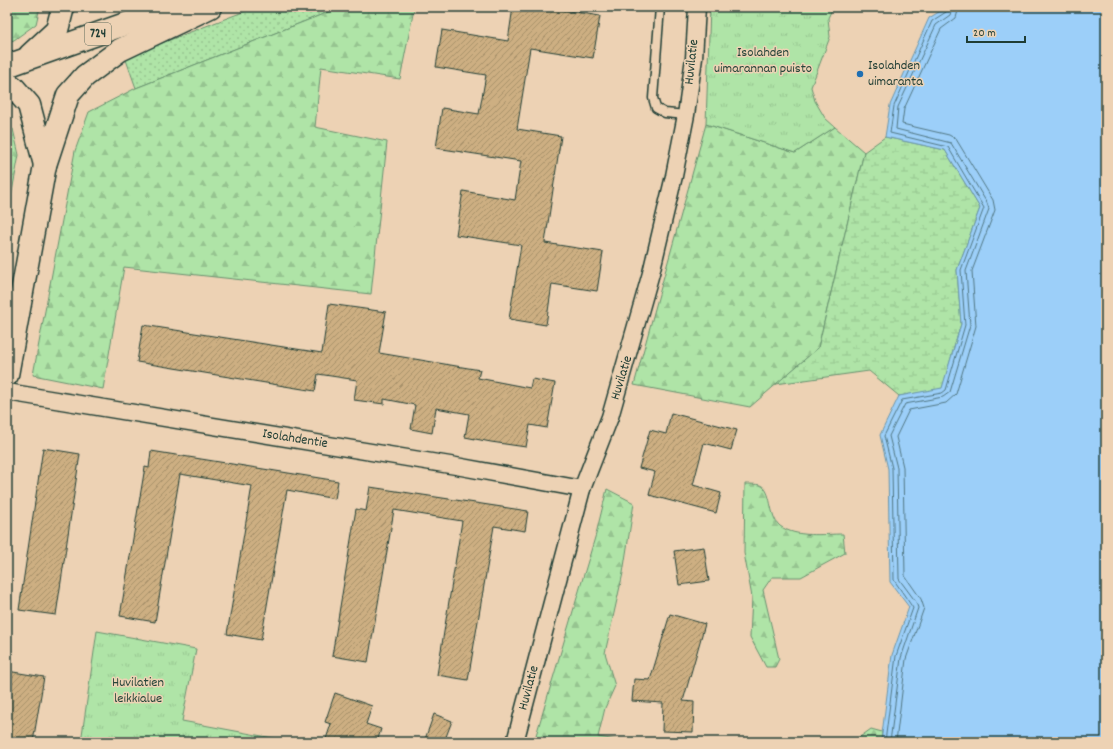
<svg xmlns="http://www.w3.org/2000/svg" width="1113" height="749" font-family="Dekko,sans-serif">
<defs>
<pattern id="grass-dots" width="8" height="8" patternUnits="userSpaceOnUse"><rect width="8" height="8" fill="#afe4a7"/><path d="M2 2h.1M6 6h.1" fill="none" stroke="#96c490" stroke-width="1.8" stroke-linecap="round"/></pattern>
<pattern id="forest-firs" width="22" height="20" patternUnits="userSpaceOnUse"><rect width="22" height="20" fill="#afe4a7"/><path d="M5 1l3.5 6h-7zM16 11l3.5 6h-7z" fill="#96c490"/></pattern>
<pattern id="wetland-marsh" width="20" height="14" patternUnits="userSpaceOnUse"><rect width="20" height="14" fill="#afe4a7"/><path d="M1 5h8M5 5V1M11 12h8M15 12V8" fill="none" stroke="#96c490"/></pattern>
<pattern id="park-tufts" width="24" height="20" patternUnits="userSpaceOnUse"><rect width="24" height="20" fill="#afe4a7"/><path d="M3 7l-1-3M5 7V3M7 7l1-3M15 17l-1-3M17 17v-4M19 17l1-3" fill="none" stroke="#96c490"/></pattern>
<pattern id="building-hatch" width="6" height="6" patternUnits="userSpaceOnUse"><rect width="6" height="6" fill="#cdaf82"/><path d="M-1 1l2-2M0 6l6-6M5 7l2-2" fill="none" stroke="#a6906b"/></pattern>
</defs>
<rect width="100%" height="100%" fill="#edd2b4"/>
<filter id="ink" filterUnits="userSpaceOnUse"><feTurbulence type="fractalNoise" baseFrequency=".025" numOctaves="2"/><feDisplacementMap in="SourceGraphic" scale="8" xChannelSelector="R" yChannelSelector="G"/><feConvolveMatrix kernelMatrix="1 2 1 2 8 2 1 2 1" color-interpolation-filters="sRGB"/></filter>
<g filter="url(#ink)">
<polygon fill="url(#grass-dots)" stroke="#67906e" points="256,7 341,7 136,88 125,57"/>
<g fill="url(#forest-firs)" stroke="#67906e">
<polygon points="7,7 40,7 36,24 14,40 7,42"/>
<polygon points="341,7 418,7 414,9 400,79 321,67 315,127 387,142 371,294 124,267 103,389 33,375 75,151 89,112 136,88"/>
<polygon points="706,124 795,153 835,127 864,152 818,348 750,407 634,385"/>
<polygon points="7,129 13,129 19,155 7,218"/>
<path d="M745,484C749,484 756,484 760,485C773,490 768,516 780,526C796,538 824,534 843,534L845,553L801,577H772L763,590L779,659L775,667H766L750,637L752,597L744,553Z"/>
<polygon points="607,489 634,503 623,573 605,653 615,686 605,708 598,737 630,742 534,742 596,534"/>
<polygon points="871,729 882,732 881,742 853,742"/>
</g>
<polygon fill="url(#wetland-marsh)" stroke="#67906e" points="885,137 945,150 980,208 957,270 961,324 942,389 899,396 869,371 776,384 818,348 864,152"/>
<g fill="url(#park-tufts)" stroke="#67906e">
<polygon points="710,7 833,7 828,18 830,37 811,87 815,101 825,118 835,127 795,153 706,124"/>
<polygon points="97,631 196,649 182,721 278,739 278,742 81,742"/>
</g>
<polygon fill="#9ccff9" stroke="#6a95aa" points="947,7 1106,7 1106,742 881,742 892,655 909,607 890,582 888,469 880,435 899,396 942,388 961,324 957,270 980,208 945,150 885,137 890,105 929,18"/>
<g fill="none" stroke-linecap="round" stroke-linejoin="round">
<g stroke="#517783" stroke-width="1">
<polyline points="885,742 896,656 913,608 894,580 892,468 884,436 902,400 942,393 946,390 965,325 961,270 984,208 948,147 890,133 894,106 932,21 946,12 948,7"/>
<polyline points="890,742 901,658 918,608 916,602 899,579 897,468 889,436 905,404 943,397 950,392 970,325 966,271 989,209 987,203 951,143 896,129 898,107 936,25 950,15 953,7"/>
<polyline points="896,742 906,659 924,608 921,599 905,576 903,467 896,437 909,410 946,403 956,394 976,326 972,271 995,210 993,200 956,139 949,135 902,124 904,109 941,29 956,18 959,7"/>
</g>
</g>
<g fill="url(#building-hatch)" stroke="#1f3d34">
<polygon points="513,7 544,7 600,16 593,58 530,48 517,129 561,136 545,243 603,252 597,291 552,284 546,325 509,319 521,245 456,235 463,191 515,200 521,161 436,148 442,108 479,114 486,75 436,67 442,30 508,41"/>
<polygon points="329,304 386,312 379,353 480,370 478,378 530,388 532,379 555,383 547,428 530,425 526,447 491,442 465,437 469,414 436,408 432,433 411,429 415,405 384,399 384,404 354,400 357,380 318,374 315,391 137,362 143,325 322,353"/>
<polygon points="671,413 737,430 731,450 704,443 693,485 721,493 716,513 649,495 655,472 639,468 650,430 666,434"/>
<polygon points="43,448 80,454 56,615 19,610"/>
<polygon points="151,451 338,481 335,499 287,490 261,640 227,634 252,486 180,474 155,622 120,616 145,467 149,468"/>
<polygon points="370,487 528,511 525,531 494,526 468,680 437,675 462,521 394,510 368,662 332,656 356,509 366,511"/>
<polygon points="704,547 709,581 679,585 674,551"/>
<polygon points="670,614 705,624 683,701 694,702 693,732 662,731 663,703 632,701 634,679 650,680"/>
<polygon points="7,671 44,677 33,742 7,742"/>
<polygon points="335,693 372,706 366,724 381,729 377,742 325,742 331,724 325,722"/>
<polygon points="434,714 452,721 444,742 424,742"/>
</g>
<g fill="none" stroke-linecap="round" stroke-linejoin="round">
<g stroke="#1f3d34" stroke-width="11">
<polyline id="service" points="660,7 653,98 656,108 665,113 686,115"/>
</g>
<g stroke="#1f3d34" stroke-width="19">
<g id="minor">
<polyline points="7,392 456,466 582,489"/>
<polyline points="515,742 582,489 610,417 651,273 674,176 686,115 694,58 697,7"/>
</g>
</g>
<g stroke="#1f3d34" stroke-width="25">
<g id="primary">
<polyline points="30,55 57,30 63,7"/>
<polyline points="7,66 173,7"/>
<polyline points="7,83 14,88 29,105 45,165"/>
<polyline points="7,375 45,165 68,95 85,76 120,50 210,7"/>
</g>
</g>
<use href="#service" stroke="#edd2b4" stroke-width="8"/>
<use href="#minor" stroke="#edd2b4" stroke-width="16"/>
<use href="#primary" stroke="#edd2b4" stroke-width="22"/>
</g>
</g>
<circle fill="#1f6fb2" stroke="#edd2b4" stroke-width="1.5" cx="860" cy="74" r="4"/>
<g text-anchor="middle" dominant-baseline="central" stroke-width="3" stroke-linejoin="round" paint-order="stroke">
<rect fill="#edd2b4" stroke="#5d6a5a" stroke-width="1" x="85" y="23" width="26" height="22" rx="3"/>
<g font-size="13" font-weight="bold" fill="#1f3d34">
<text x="98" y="34">724</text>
</g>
<g font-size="14" fill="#26453a" stroke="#edd2b4">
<text x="763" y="53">Isolahden<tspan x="763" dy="16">uimarannan puisto</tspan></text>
<text x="138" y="683">Huvilatien<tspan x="138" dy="16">leikkialue</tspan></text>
</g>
<g font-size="14" fill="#1f3d34" stroke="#edd2b4">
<text transform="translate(692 62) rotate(-84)">Huvilatie</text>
<text transform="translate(622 378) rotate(-73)">Huvilatie</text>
<text transform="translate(295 439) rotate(9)">Isolahdentie</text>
<text transform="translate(529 688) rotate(-75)">Huvilatie</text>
</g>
<g font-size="14" fill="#1f3d34" stroke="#edd2b4" text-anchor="start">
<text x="868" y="66">Isolahden<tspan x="868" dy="16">uimaranta</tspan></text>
</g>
</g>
<rect width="1113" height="749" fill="none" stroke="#edd2b4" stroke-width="24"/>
<rect x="12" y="12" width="1089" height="725" fill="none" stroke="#1f3d34" stroke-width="1.5" filter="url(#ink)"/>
<path d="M967 36v6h58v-6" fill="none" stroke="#1f3d34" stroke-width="2"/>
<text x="973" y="36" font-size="12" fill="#1f3d34" stroke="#edd2b4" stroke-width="3" paint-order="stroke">20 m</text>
</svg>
